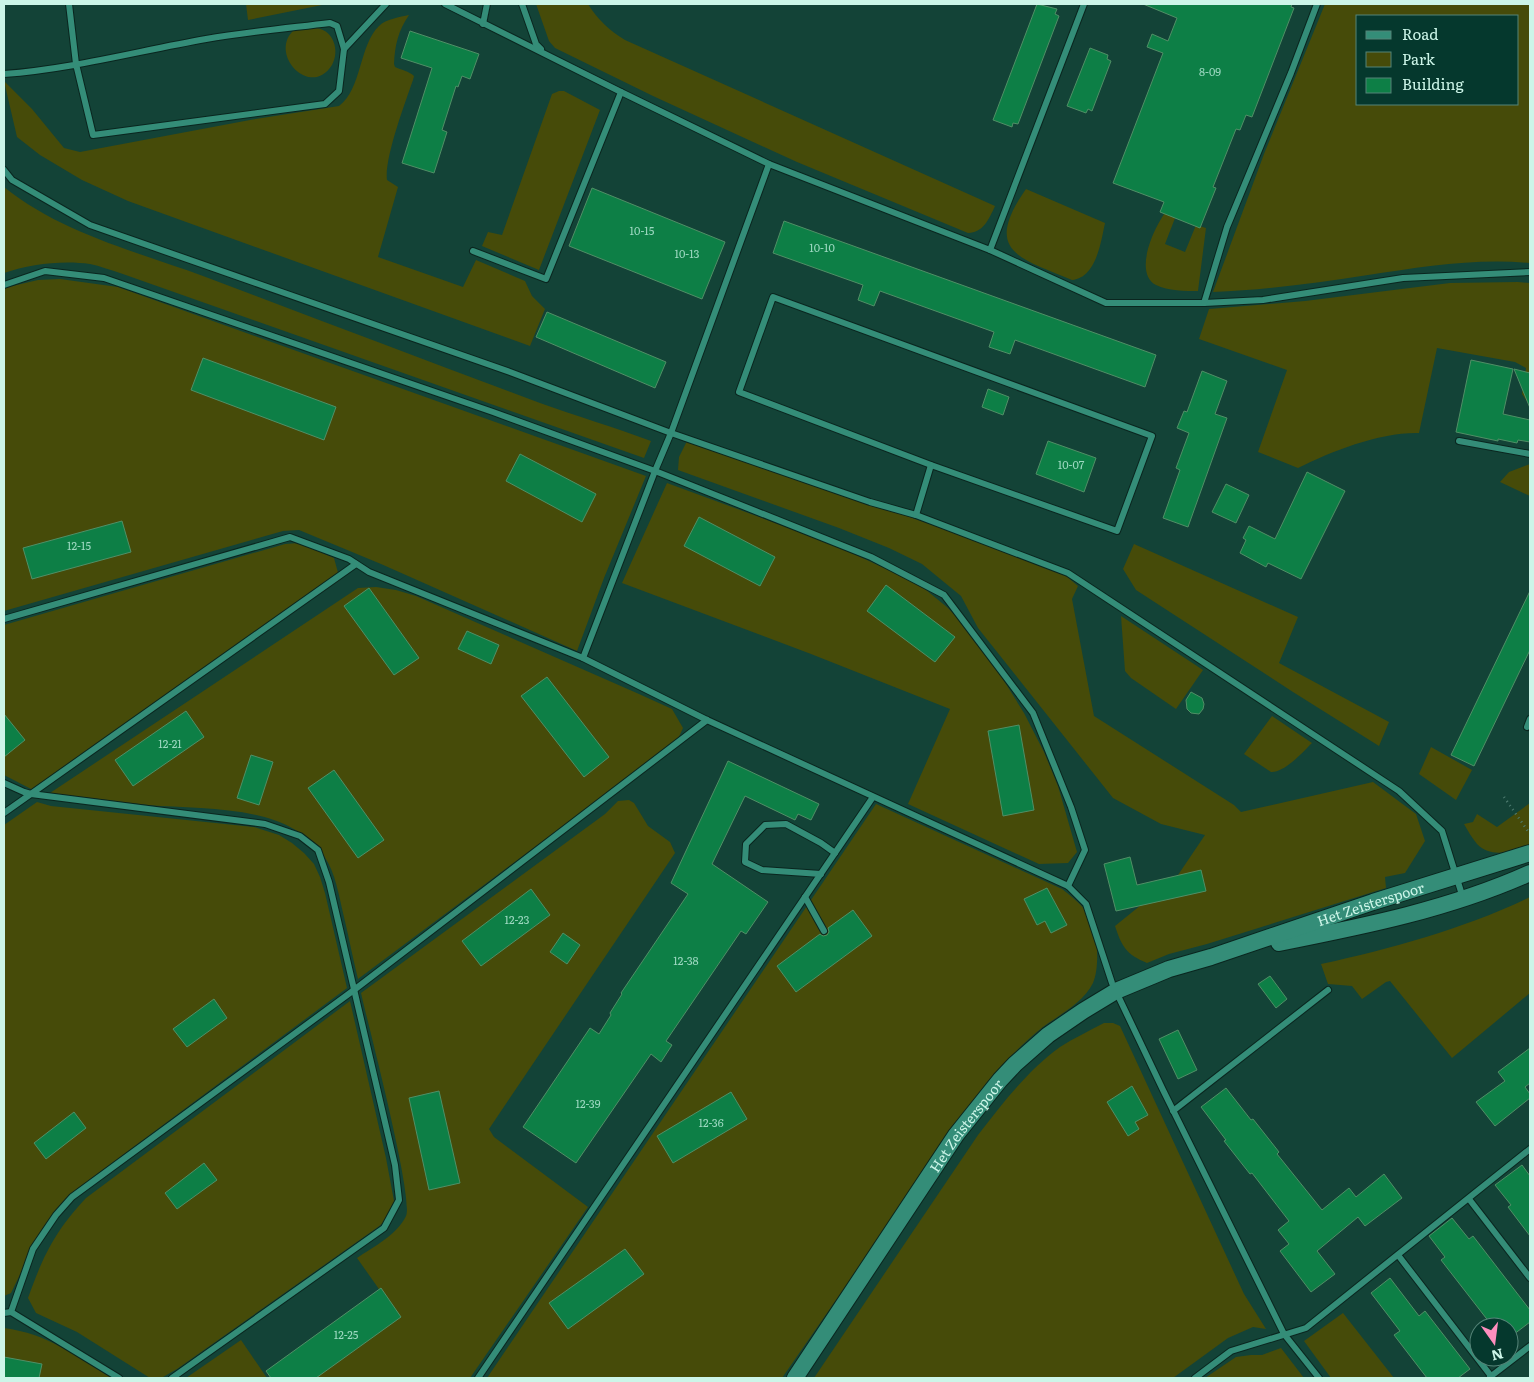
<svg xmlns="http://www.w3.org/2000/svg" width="1534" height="1382" font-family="Literata,serif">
<rect width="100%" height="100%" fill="#134337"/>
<g fill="#464b09" fill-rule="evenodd">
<polygon points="246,4 327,4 248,20"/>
<path d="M536,4H588C598,20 609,30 625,40L995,206C989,219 983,233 968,233L797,162L653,96L555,48L549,41Z"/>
<path d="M1325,4H1530V263C1475,258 1422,267 1368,275C1316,283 1265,290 1213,292L1264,154ZM1358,16H1518V104H1358Z"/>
<path d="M409,15C398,31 395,45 394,64L395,67C401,70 409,71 414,76L413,80C405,103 384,159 387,180L398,187L378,257L463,287L476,260L525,281L532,296L545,309L530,346L128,201L82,180L40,155L17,137L4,81L32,109L64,148L80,152L250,120L339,106C362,89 359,45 379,26C386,19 400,17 409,15Z"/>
<path d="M298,27C304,27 311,26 317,28C334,31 340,51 332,65C309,101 264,49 298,27Z"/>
<polygon points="559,91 564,91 600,110 539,270 482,246 488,232 502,235 552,94"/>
<path d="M4,187C61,233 135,251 203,276C315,318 427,361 540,403C576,416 614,427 651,441L644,458L120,273C110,270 100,266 90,264C63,260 30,264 4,273Z"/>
<path d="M1026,189L1105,223C1101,242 1096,278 1072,280C1020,258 982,252 1026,189Z"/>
<path d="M1168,209L1177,213L1165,244L1185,252L1196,225L1206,228L1198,291C1185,291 1168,291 1156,285C1132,272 1156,223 1168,209Z"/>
<polygon points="60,279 118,287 646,476 604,578 577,651 381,564 299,530 283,531 4,611 4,288 38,280"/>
<path d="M1518,282L1530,283V406L1522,394L1526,368L1515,362L1437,348L1419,433C1380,432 1332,451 1298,468L1258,452L1287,370L1199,339L1209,309L1305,301L1450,283Z"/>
<path d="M688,439L1043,564L1066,576L1078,586L1072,599L1094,716L1234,805L1241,812L1373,782L1416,814L1425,841L1405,873L1385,877L1386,888L1207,944L1169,954L1147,963C1126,954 1122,947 1115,926L1178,875L1205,835L1161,824L1113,798L978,628L961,596L922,564L889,548L839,528L678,470L679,457Z"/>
<polygon points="1530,464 1530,496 1500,482 1509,472"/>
<polygon points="667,483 835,545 920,585 948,608 973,634 991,660 1024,713 1044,752 1058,786 1077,852 1068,863 1039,864 908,804 950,709 811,654 622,583"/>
<polygon points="299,543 334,558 340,580 33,790 4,775 4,625 285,544"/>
<polygon points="1134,544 1298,617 1279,663 1389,722 1379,746 1293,692 1136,590 1123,569"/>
<path d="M376,587L396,590L416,596L639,694L672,709L683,728L677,741L358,979C353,959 349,938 344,917C339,897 336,873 324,856C287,803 205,810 148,805C115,801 83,797 50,793L358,588Z"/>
<polygon points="1121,616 1203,670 1176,709 1131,678 1125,671"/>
<path d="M1272,716L1312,743C1303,752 1284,773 1271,772L1244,754Z"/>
<polygon points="1431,747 1472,770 1456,800 1419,774"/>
<path d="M629,800L634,803L648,826L670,842L675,853L489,1129L494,1137L588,1207L470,1378H311L398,1316L357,1258C373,1247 397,1235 406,1216C414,1198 368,1024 361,993L605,814L618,801Z"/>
<polygon points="37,802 51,806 254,827 279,835 292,843 304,853 314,864 320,877 325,893 347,988 77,1189 64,1202 29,1256 11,1293 4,1296 4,825"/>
<path d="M1530,803V846C1514,851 1491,859 1477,844C1472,838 1468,831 1464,824L1473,822L1477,814L1497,827Z"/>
<path d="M876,804L1062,889C1072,897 1083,905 1089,916C1098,932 1100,967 1093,983C1082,1005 1056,1016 1038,1031C1020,1046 1003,1064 987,1082L782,1378H487Z"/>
<path d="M1530,897V993L1452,1058L1390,981L1386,982L1362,999L1352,986L1328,984L1321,964C1393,948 1463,929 1530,897Z"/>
<path d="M350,1001L386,1158L394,1201V1211L391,1216L378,1227L177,1369L163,1377L150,1378L77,1332L36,1313L28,1298C43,1256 55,1231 86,1198Z"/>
<path d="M1104,1023H1113L1120,1026L1244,1294L1266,1329L1253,1327L1228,1338L1173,1378H814L978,1135C1002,1104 1027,1071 1060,1047C1074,1038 1089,1031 1104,1023Z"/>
<polygon points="1343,1313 1394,1378 1331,1378 1304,1341"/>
<path d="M4,1328C48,1334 75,1355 112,1378H4Z"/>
<polygon points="241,1340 267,1378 186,1378"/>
<polygon points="1281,1348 1304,1378 1205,1378 1236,1357 1251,1355 1262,1355"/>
</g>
<g fill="#0d7f46" stroke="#508f66">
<polygon points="1037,4 1057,9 1055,14 1059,16 1018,124 1013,123 1012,127 993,120"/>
<polygon points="1143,4 1292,4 1291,7 1294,8 1252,117 1246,115 1240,130 1236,129 1213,187 1216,188 1200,228 1160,212 1164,202 1113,183 1163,53 1147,47 1152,34 1168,41 1177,18"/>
<polygon points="410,31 479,54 470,79 462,76 458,87 456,86 442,130 447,132 434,173 402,163 432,68 401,58"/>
<polygon points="1090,48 1108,55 1107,59 1111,61 1092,111 1088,109 1086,113 1067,106"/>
<polygon points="592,188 725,242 702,299 569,246"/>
<polygon points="784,221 1156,355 1145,387 1015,340 1010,354 989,347 994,332 880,291 874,306 858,300 863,285 773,253"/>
<polygon points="547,312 666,362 655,388 536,337"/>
<polygon points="203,358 336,407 324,440 191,390"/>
<polygon points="1471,360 1513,369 1503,414 1530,420 1530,442 1518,440 1517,443 1498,439 1498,441 1456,432"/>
<polygon points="1514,369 1530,373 1530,408"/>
<polygon points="1202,371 1227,381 1215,414 1227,418 1188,527 1163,518 1180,470 1176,468 1189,433 1177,428 1184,411 1187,412"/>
<polygon points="988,389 1009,397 1003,415 982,407"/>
<polygon points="1048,441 1096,458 1084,492 1036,474"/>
<polygon points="520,454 596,494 582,522 506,481"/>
<polygon points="1307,472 1345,491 1301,579 1268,563 1266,567 1240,553 1246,540 1243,538 1249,526 1275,539"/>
<polygon points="1226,484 1249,495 1236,523 1212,512"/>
<polygon points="699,517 775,557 760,586 684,546"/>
<polygon points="122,521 131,552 32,579 23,548"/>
<polygon points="886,585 955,637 935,662 867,611"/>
<polygon points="369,588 419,658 394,675 344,606"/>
<polygon points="1530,591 1530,650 1474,766 1451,755"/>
<polygon points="467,631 499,645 491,664 458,649"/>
<polygon points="547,677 609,757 584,777 521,696"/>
<polygon points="1191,692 1202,698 1204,704 1203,709 1199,714 1191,713 1187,709 1186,700"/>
<polygon points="186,711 204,737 133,786 115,760"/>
<polygon points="4,714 25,740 4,757"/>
<polygon points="1019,725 1034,810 1003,816 988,731"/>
<polygon points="251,755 273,762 259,805 237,798"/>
<polygon points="728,761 819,804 811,820 798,814 795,820 745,796 712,864 768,902 746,934 741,931 666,1041 672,1045 661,1062 651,1054 576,1163 523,1127 590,1028 599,1034 611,1015 610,1013 622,994 621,993 688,894 671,883"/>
<polygon points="334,770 384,840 358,858 308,788"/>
<polygon points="1130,857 1137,885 1201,870 1206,891 1116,911 1104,864"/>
<polygon points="1047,888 1067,925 1051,933 1045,921 1037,925 1024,899"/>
<polygon points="531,889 550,915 481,966 462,941"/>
<polygon points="853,910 872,936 796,992 777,966 820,934 823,936 827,935 829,932 828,928"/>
<polygon points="563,933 580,945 567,964 550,952"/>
<polygon points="1270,976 1287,999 1276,1008 1258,984"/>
<polygon points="214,999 227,1018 187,1047 173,1029"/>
<polygon points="1178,1030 1197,1070 1178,1079 1159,1039"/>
<polygon points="1530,1048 1530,1083 1525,1087 1530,1094 1530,1098 1495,1126 1476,1102 1505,1081 1498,1072"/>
<polygon points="1132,1086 1148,1115 1135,1122 1139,1129 1128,1136 1107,1102"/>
<polygon points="1226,1088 1251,1120 1253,1119 1279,1152 1277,1154 1322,1210 1349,1188 1356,1197 1384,1174 1402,1198 1365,1226 1358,1217 1317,1251 1335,1274 1311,1292 1280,1251 1289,1244 1278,1230 1289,1221 1252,1173 1250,1174 1224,1141 1226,1140 1201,1107"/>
<polygon points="439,1091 460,1183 429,1190 409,1098"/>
<polygon points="731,1092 747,1119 673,1163 657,1136"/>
<polygon points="74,1112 86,1128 46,1159 34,1143"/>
<polygon points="204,1163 217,1180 177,1209 165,1193"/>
<polygon points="1522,1165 1530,1176 1530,1236 1508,1207 1511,1205 1495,1185"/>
<polygon points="1452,1218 1469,1239 1473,1236 1530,1310 1530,1322 1509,1338 1509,1327 1493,1327 1441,1260 1445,1257 1429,1236"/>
<polygon points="625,1249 644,1274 568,1329 549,1303"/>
<polygon points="1390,1278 1419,1316 1425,1311 1470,1369 1458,1378 1427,1378 1394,1335 1400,1331 1371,1293"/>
<polygon points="381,1288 401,1317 316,1378 271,1378 266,1371"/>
<polygon points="4,1357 42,1364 39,1378 4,1378"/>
</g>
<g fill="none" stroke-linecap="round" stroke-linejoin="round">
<g stroke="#0a261f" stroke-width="8">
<g id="service">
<polyline points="445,4 621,92 769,164 990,250 1106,303 1204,303 1263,300 1403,278 1530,272"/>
<polyline points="522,4 536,44 541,49"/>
<polyline points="483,24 487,4"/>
<polyline points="344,49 386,4"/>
<path d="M4,74C72,69 138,51 206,39C247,32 289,28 330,23L337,26L344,49L339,91L325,104L93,135L76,64L69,4"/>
<polyline points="4,170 12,180 90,225 510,372 671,433 870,502 916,515 1068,573 1399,791 1442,831 1463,898"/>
<polyline points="990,250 1084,4"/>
<polyline points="473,251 546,279 621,92"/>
<polyline points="4,285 45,271 104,278 493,412 655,471 871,557 944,595 1033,713 1071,807 1085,850 1068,886"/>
<polygon points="773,297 1152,436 1117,531 931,465 739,392"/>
<polyline points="1204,303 1227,227 1291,73 1317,4"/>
<polyline points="1459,441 1530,454"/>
<polyline points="916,515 931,465"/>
<polyline points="4,619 290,537 349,559 369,572 583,658 707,720 1068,886 1086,904 1112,983 1163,1090 1284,1334 1319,1378"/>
<polyline points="583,658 655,471 671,433 769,164"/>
<polyline points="1527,727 1530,719"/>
<polyline points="4,783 24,792 31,794 265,824 300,836 318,850 329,882 395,1165 399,1200 384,1228 172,1378"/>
<polyline points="4,813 356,564"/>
<polyline points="821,874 762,870 745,862 746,844 765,825 786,824 821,843 835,853"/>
<polyline points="805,897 824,931"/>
<polyline points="1173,1111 1328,990"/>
<polyline points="1469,1199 1530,1278"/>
<polyline points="1398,1255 1491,1376"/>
<polyline points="11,1312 33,1249 56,1215 72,1197 354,990 707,720"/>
<polyline points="4,1313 11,1312 119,1378"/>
<polyline points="1490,1377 1530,1346"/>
<polyline points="478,1378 873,797"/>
<polyline points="1195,1378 1231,1351 1306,1328 1530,1149"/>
</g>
</g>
<g stroke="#0a261f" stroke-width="18">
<g id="tertiary">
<path d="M1279,943C1365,926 1450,909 1530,873"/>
<path id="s1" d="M795,1378L956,1135L1000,1080L1015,1064L1048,1035L1083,1011L1116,991L1169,969L1211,957L1373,902L1530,853"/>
</g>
</g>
<polyline stroke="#507e72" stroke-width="2.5" stroke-dasharray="1 4" stroke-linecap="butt" points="1504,797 1530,834"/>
<use href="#service" stroke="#348d78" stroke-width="6"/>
<use href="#tertiary" stroke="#348d78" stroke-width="16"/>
</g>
<g text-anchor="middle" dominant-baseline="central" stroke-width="4" stroke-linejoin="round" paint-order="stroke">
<g font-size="11" fill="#9cd8c0">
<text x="1210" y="71">8-09</text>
<text x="642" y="230">10-15</text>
<text x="822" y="247">10-10</text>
<text x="687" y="253">10-13</text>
<text x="1071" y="464">10-07</text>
<text x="79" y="545">12-15</text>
<text x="170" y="743">12-21</text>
<text x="517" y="919">12-23</text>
<text x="686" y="960">12-38</text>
<text x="588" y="1103">12-39</text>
<text x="711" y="1122">12-36</text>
<text x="346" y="1334">12-25</text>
</g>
<g font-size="14" fill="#ccf5e8" stroke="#05382d">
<text stroke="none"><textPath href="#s1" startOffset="778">Het Zeisterspoor</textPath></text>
<text stroke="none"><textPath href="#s1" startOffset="305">Het Zeisterspoor</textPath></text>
</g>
</g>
<rect width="1534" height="1382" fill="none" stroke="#ccf5e8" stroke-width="10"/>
<rect x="1356" y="15" width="162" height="90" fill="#05382d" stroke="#558478"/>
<rect x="1366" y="31" width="25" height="8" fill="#348d78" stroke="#558478"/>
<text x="1402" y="40" font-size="15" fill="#ccf5e8">Road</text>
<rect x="1366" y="52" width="25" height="15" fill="#464b09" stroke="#558478"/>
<text x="1402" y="65" font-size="15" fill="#ccf5e8">Park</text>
<rect x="1366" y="78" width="25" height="15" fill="#0d7f46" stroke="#558478"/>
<text x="1402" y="90" font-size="15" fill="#ccf5e8">Building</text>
<g transform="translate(1494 1342) rotate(166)"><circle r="24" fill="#05382d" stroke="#558478"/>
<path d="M0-4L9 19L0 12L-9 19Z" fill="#fe8ebe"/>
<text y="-8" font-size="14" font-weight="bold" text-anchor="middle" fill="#ccf5e8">N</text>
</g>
</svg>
